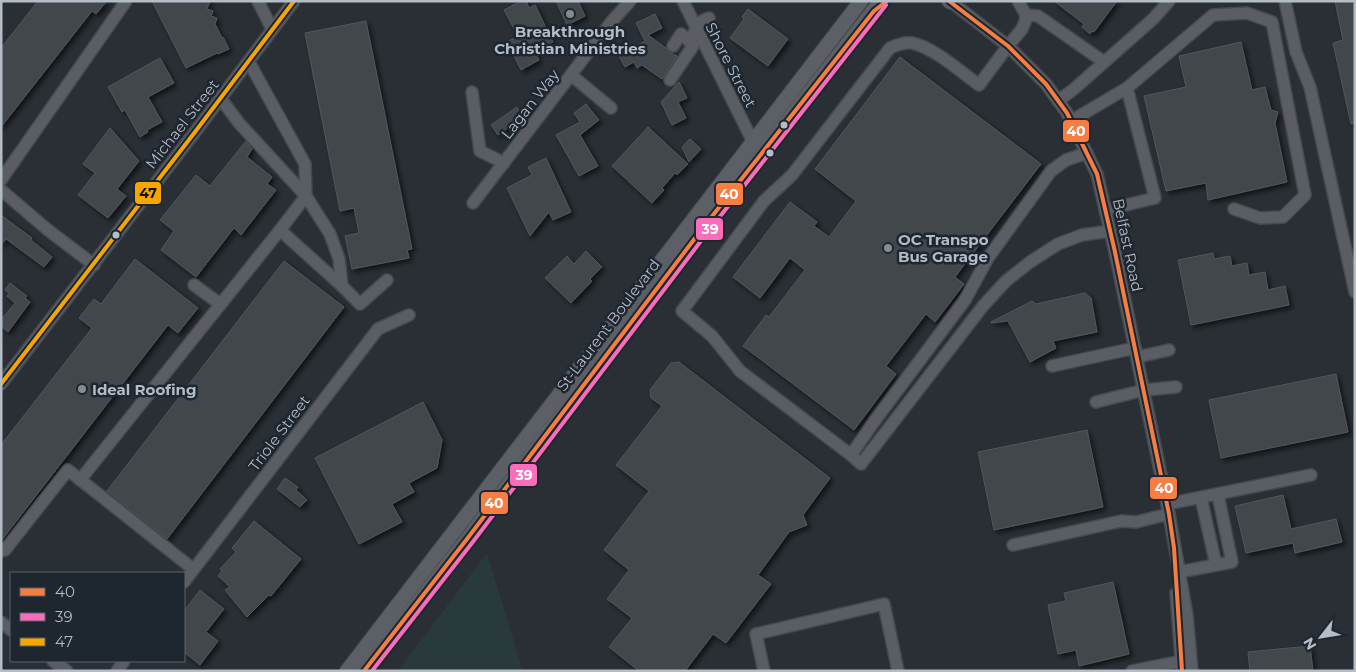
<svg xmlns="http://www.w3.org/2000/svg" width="1356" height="672" font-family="Montserrat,sans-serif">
<defs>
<filter id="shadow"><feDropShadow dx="3" dy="3" stdDeviation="2.5" flood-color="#0009"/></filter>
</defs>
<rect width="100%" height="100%" fill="#2a2f35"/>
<polygon fill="#283a3b" points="487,553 523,671 398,671"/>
<g fill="#42464c" stroke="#52575d" filter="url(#shadow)">
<polygon points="38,1 107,1 96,14 92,11 1,127 1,48"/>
<polygon points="152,1 210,1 207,9 213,11 211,16 217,18 215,24 222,38 223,37 229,49 218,54 217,53 186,68"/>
<polygon points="521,1 526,1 529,8 535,5 553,42 534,51 539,60 521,70 507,42 518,36 504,10"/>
<polygon points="556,1 578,1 585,16 567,25"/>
<polygon points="1054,1 1117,1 1094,32 1092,31 1090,34 1082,27 1084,24"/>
<polygon points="1335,1 1355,1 1355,123 1351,124 1333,43 1343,40"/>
<polygon points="748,9 788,39 768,66 730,38 744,19 742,17"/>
<polygon points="655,14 662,28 648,35 666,48 668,52 677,56 662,79 642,65 637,68 634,62 625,67 619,56 645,41 636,23"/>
<polygon points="366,21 412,249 407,250 409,258 352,269 345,236 359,233 354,208 340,211 305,33"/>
<polygon points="1241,42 1252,90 1265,87 1271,110 1278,112 1275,123 1287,182 1208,200 1206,183 1166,191 1144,96 1186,87 1179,56"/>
<polygon points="900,57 1041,164 955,277 964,284 935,322 926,314 886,366 896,374 854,430 743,346 766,315 769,317 805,270 790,258 760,298 733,277 790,202 817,222 814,226 829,237 856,201 815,169"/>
<polygon points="160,58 174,83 148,97 162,122 147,130 148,132 140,137 125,110 122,112 108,87"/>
<polygon points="679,82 687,98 678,102 686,118 672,125 661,102"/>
<polygon points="586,104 599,120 580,135 598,166 579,176 556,135 580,122 574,113"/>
<polygon points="517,107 523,117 498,135 491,125"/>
<polygon points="648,127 688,164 677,175 675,173 662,188 664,190 652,203 612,166"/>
<polygon points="110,128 139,161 117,189 126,196 108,218 78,195 95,173 83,164"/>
<polygon points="690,139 701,149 689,162 682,147"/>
<polygon points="246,141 252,149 247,157 272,177 267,184 276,190 241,235 234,228 196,277 161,250 174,231 160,220 196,175 210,186"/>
<polygon points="546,158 571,212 553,220 549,212 530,236 507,188 532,175 528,167"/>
<polygon points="1,215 32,238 31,240 52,257 44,267 6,239 1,245"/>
<polygon points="586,251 602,267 590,279 592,281 571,303 545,278 567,256 574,264"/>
<polygon points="1213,253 1214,259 1230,256 1232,266 1247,263 1249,275 1265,272 1268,290 1285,286 1289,305 1191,325 1178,260"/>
<polygon points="135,259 198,308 178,333 168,325 1,541 1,445 92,328 79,318 94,299 101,304"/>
<polygon points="284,261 344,307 167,539 107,491"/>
<polygon points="10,283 27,296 25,298 30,302 8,332 1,326 1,320 15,303 7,296 9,293 5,290"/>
<polygon points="1085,293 1091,298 1097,332 1053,341 1056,348 1030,362 1008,321 991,323 991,322 1032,301 1036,304"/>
<polygon points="679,362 830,478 803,515 807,525 789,532 758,575 771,584 726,643 713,634 685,671 639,671 609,647 632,618 607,599 629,570 604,550 649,491 616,465 662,406 651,398 650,390 671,363"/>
<polygon points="1336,374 1348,432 1221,458 1209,400"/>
<polygon points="423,402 442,440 437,468 409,483 414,492 392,504 402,522 359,544 315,458"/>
<polygon points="1087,430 1103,507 994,530 978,452"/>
<polygon points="285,478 298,487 296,490 307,500 300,507 277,489"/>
<polygon points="1283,495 1291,529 1336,519 1342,542 1295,553 1293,543 1246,553 1235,506"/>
<polygon points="254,521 301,559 271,596 269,595 247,617 225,590 230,587 218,576 222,571 220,569 236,552 232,548"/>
<polygon points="1113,582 1129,654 1079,666 1076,650 1058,654 1048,605 1066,601 1064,593"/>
<polygon points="200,590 224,609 206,632 218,641 200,665 184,652 184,611"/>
<polygon points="1310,646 1313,671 1250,671 1248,652"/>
</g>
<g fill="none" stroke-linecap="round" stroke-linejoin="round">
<g stroke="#464a4e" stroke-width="14">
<g id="minor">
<polyline points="258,1 272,29"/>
<polyline points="683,1 753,142"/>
<polyline points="950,1 1008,46 1046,84 1067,113 1097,174 1115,252 1169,514 1187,615 1192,671"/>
<path d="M1018,1L1026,15L1025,22L1022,29L1008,46L979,85C961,72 933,47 912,43C904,42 897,45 890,48L792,175L764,201L682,311L712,336L740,371L851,455L876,419L965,300L988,258L1051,171L1066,160L1087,153"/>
<polyline points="1285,1 1296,52 1310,87 1355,292"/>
<polyline points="1026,15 1038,16 1104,62"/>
<polyline points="695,24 709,18"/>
<polyline points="673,46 681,34 689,41"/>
<polyline points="571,75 611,108"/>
<polyline points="670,80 693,46 689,41 697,28"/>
<polyline points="1127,88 1213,15 1247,13 1272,22 1305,195 1283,217 1260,218 1234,209"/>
<polyline points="472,92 480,151 504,163"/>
<polyline points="221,99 239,123 306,196 330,234 339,259 342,286 280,230"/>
<polyline points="1058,101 1074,89 1153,19 1169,1"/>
<polyline points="1071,121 1127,88 1155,198 1105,210"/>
<polyline points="1,180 126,1"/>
<polyline points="1,190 48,230 94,265"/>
<polyline points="473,203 612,21 630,1"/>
<polyline points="194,285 220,304"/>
<polyline points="342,286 360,304 387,280"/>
<polyline points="1137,357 1169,350"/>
<polyline points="1052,366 1135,348"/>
<polyline points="1,384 195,132 294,1"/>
<polyline points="1096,402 1144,390 1176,387"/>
<polyline points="851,455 861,464 983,306 1006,281 1030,262 1058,244 1082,235 1110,231"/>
<polyline points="80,480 280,230 306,196 305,164 249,62"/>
<polyline points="1201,498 1216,565"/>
<polyline points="1167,504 1311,475"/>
<polyline points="1013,545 1121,521 1136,522 1169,514"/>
<polyline points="1,551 5,550 68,470 193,569"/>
<polyline points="1179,572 1232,562 1218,495"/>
<polyline points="184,582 378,329 409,315"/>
<polyline points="1176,593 1182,671"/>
<polyline points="1,622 11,630"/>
<polyline points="53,661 67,671"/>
<polyline points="117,671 124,661"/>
<polyline points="764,671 756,634 884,604 898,671"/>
<polyline points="1132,671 1187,660"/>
</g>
</g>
<g stroke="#454a4f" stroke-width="16">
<g id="major">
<polyline points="949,1 951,2"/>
<polyline points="347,671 861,1"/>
<polyline points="364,671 467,539 702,229 881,1"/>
</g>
</g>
<use href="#minor" stroke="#5a5e64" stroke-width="11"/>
<use href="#major" stroke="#5c6066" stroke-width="14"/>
<g stroke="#1e2630" stroke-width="8">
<g id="bus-1">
<polyline points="949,1 1008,46 1046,84 1067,113 1097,174 1115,252 1169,514 1174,548 1182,671"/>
<polyline points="364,671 467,539 702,229 874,11 887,1"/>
</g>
</g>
<g stroke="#1e2630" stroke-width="8">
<polyline id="bus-2" points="372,671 472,543 707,233 886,5"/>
</g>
<g stroke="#1e2630" stroke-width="8">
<polyline id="bus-3" points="1,384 195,132 294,1"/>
</g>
<use href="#bus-1" stroke="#f77d43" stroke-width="4"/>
<use href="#bus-2" stroke="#fb6dba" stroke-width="4"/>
<use href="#bus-3" stroke="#f7a600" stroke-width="4"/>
</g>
<g fill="#848b93" stroke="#1e2630" stroke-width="2">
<circle cx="570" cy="14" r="5"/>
<circle cx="888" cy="248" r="5"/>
<circle cx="82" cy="389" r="5"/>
</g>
<g fill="#b4bcc6" stroke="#1e2630" stroke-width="2">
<circle cx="784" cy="125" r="4.5"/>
<circle cx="770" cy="153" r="4.5"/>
<circle cx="116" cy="235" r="4.5"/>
</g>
<g text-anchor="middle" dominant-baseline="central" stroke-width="5" stroke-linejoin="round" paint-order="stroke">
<g font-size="15" font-weight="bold" fill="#b4bcc6" stroke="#1e2630" text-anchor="start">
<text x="570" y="31" text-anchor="middle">Breakthrough<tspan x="570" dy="17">Christian Ministries</tspan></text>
<text x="898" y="239">OC Transpo<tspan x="898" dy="17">Bus Garage</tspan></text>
<text x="92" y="389">Ideal Roofing</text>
</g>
<g font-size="15" fill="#b4bcc6" stroke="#1e2630">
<text transform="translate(731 65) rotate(63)">Shore Street</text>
<text transform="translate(530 104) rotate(-52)">Lagan Way</text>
<text transform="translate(182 124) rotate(-52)">Michael Street</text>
<text transform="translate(1128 245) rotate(78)">Belfast Road</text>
<text transform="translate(608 325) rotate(-53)">St-Laurent Boulevard</text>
<text transform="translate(279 433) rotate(-53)">Triole Street</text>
</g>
</g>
<g stroke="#1e2630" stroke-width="2">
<rect x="1062" y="119" width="28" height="24" rx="5" fill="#f77d43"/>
<rect x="134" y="181" width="28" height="24" rx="5" fill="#f7a600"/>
<rect x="715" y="182" width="29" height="24" rx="5" fill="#f77d43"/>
<rect x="695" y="217" width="29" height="24" rx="5" fill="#fb6dba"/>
<rect x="509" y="463" width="29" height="24" rx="5" fill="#fb6dba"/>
<rect x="1149" y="476" width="29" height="24" rx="5" fill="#f77d43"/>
<rect x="480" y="491" width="29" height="24" rx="5" fill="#f77d43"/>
</g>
<g font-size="14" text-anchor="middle" font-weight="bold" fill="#fff">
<text x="1076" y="136">40</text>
<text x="729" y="199">40</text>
<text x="710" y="234">39</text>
<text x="524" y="480">39</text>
<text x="1164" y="493">40</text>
<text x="494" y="508">40</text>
</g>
<g font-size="14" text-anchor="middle" font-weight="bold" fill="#111">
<text x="148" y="198">47</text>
</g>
<rect width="1356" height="672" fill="none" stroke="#b4bcc6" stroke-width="5"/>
<rect x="10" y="572" width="175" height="90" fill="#1e2630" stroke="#5a626c"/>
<rect x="20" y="588" width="25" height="8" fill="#f77d43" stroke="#5a626c"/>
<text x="55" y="597" font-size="15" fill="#b4bcc6">40</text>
<rect x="20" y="613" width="25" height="8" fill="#fb6dba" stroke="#5a626c"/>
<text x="55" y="622" font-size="15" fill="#b4bcc6">39</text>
<rect x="20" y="638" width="25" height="8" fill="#f7a600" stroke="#5a626c"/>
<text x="55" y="647" font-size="15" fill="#b4bcc6">47</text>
<g transform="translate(1321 637) rotate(239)" stroke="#1e2630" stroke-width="4" paint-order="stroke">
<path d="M0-4L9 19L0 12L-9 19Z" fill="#b4bcc6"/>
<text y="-8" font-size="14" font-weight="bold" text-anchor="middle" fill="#b4bcc6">N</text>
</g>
</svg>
